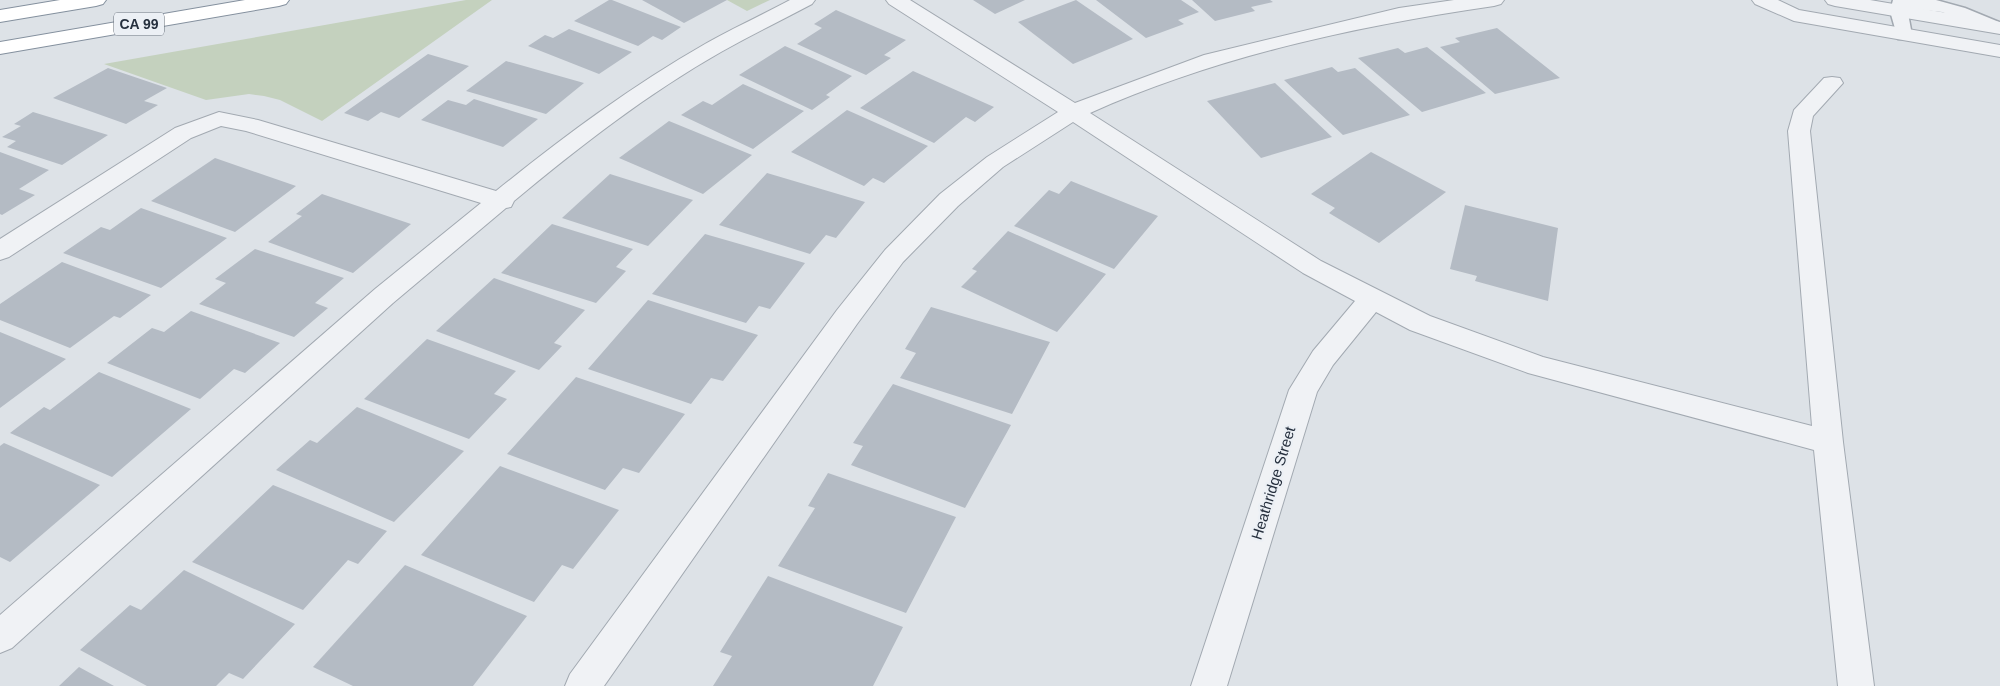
<svg xmlns="http://www.w3.org/2000/svg" width="2000" height="686" font-family="Helvetica,sans-serif">
<rect width="100%" height="100%" fill="#dde2e7"/>
<g fill="#c4d1be">
<polygon points="466,0 492,0 322,121 280,100 264,96 249,94 206,100 104,64"/>
<polygon points="727,0 770,0 747,11"/>
</g>
<g fill="#b4bbc4">
<polygon points="609,0 612,0 681,27 662,40 653,36 638,46 574,21"/>
<polygon points="642,0 727,0 684,23"/>
<polygon points="973,0 1025,0 995,14"/>
<polygon points="1076,0 1133,39 1073,64 1018,22"/>
<polygon points="1096,0 1181,0 1199,12 1178,20 1184,24 1146,38"/>
<polygon points="1192,0 1270,0 1273,2 1251,7 1255,11 1215,21"/>
<polygon points="836,10 906,40 884,55 891,58 866,75 797,44 822,28 814,24"/>
<polygon points="1497,28 1560,78 1495,94 1440,47 1460,42 1455,38"/>
<polygon points="569,29 632,52 599,74 528,46 545,35 553,38"/>
<polygon points="785,46 852,76 826,95 830,97 812,110 739,75"/>
<polygon points="1427,47 1486,93 1422,112 1358,58 1398,48 1405,53"/>
<polygon points="428,54 469,66 399,118 381,112 368,121 344,113"/>
<polygon points="506,61 584,83 546,114 466,91"/>
<polygon points="1332,67 1338,72 1355,68 1410,115 1343,135 1284,80"/>
<polygon points="108,68 167,88 144,101 158,105 126,124 53,98"/>
<polygon points="913,71 994,107 975,122 966,117 934,143 860,108"/>
<polygon points="1275,83 1332,137 1261,158 1207,101"/>
<polygon points="743,84 804,111 753,149 681,115 703,101 712,105"/>
<polygon points="474,99 538,119 503,147 421,120 448,100 466,105"/>
<polygon points="847,110 928,146 884,183 873,178 864,186 791,152"/>
<polygon points="33,112 108,135 62,165 7,147 16,141 2,137 21,126 14,124"/>
<polygon points="669,121 752,155 703,194 619,158"/>
<polygon points="0,152 49,170 19,189 35,195 2,215 0,214"/>
<polygon points="1371,152 1446,192 1379,243 1329,213 1335,208 1311,194"/>
<polygon points="215,158 296,186 235,232 151,201"/>
<polygon points="767,173 865,202 836,238 826,235 810,254 719,225"/>
<polygon points="610,174 693,200 648,246 562,218"/>
<polygon points="1071,181 1158,216 1114,269 1014,226 1049,190 1059,194"/>
<polygon points="322,194 411,224 353,273 268,242 302,216 296,214"/>
<polygon points="1465,205 1558,228 1548,301 1475,281 1477,276 1450,269"/>
<polygon points="141,208 227,238 161,288 63,253 101,227 110,230"/>
<polygon points="552,224 633,249 616,267 626,271 596,303 501,273"/>
<polygon points="1008,231 1106,274 1057,332 961,287 977,271 972,269"/>
<polygon points="705,234 805,263 770,309 759,306 746,323 652,294"/>
<polygon points="255,249 344,278 315,303 328,308 294,337 199,304 226,283 215,279"/>
<polygon points="62,262 151,295 120,318 114,316 70,348 0,320 0,304"/>
<polygon points="494,278 585,310 554,343 562,346 539,370 436,331"/>
<polygon points="648,300 758,335 723,381 711,378 691,404 588,369"/>
<polygon points="931,307 1050,342 1012,414 900,378 916,353 905,349"/>
<polygon points="191,311 280,343 245,373 234,369 200,399 107,363 152,328 164,332"/>
<polygon points="0,332 66,359 0,408"/>
<polygon points="427,339 516,371 494,394 507,399 469,439 364,399"/>
<polygon points="99,372 191,409 112,477 10,433 44,407 50,410"/>
<polygon points="576,377 685,414 639,473 623,468 605,490 507,454"/>
<polygon points="893,384 1011,425 965,508 851,465 863,446 853,443"/>
<polygon points="357,407 464,451 394,522 276,470 310,440 317,443"/>
<polygon points="4,443 100,485 10,562 0,557 0,446"/>
<polygon points="500,466 619,510 573,569 562,565 534,602 421,555"/>
<polygon points="828,473 956,517 906,613 778,566 815,508 808,506"/>
<polygon points="273,485 387,531 358,564 348,560 303,610 192,562"/>
<polygon points="405,565 527,616 473,686 353,686 313,667"/>
<polygon points="184,570 295,624 243,679 229,673 216,686 147,686 80,650 130,605 141,610"/>
<polygon points="768,576 903,627 873,686 713,686 732,656 720,652"/>
<polygon points="79,667 114,686 59,686"/>
</g>
<g fill="none" stroke-linecap="round" stroke-linejoin="round">
<g stroke="#a2a9b1" stroke-width="3">
<polygon id="lane" points="1893,0 1936,0 1965,8 1999,22 2000,28 1993,31 1942,12 1907,8 1912,35 1910,39 1898,39 1890,11"/>
</g>
<g stroke="#a2a9b1" stroke-width="2">
<g id="street">
<path d="M790,0H815L812,4C782,20 751,35 721,52C647,94 579,147 514,201L511,207L506,208L393,303L12,648L0,653V615L375,289L481,203L246,131L221,126L191,138L9,257L0,260V239L175,128L219,112L258,120L496,191C562,138 631,86 705,44C733,28 762,15 790,0Z"/>
<path d="M886,0H910L1075,103L1204,55L1399,8L1454,0H1504L1501,4L1494,6C1356,26 1218,56 1090,113L1321,261L1430,316L1543,357L1812,426L1788,131L1794,110L1824,78L1832,77L1840,78L1843,83L1813,116L1810,131L1843,442L1874,686H1838L1814,450L1528,373L1410,330L1376,312L1333,365L1317,392L1227,686H1191L1289,390L1313,351L1355,301L1303,273L1073,122L1003,167L958,206L903,262L857,324L604,686H565L570,674L837,310L885,250L940,194L987,157L1058,112L889,4Z"/>
<polygon points="1752,0 1778,0 1799,10 2000,45 2000,57 1794,21 1755,4"/>
<polygon points="1825,0 1870,0 2000,22 2000,34 1835,6 1828,4"/>
</g>
</g>
<g stroke="#84909e" stroke-width="2">
<g id="highway">
<polygon points="60,0 106,0 103,4 96,6 0,22 0,10"/>
<polygon points="245,0 289,0 286,4 279,6 0,54 0,42"/>
</g>
</g>
<use href="#lane" fill="#f0f2f5" fill-rule="evenodd"/>
<use href="#street" fill="#f0f2f5" fill-rule="evenodd"/>
<use href="#highway" fill="#fff" fill-rule="evenodd"/>
</g>
<g text-anchor="middle" dominant-baseline="central" stroke-width="4.5" stroke-linejoin="round" paint-order="stroke">
<rect fill="#ecf0f5" stroke="#616a75" stroke-width="1" x="114" y="12.5" width="50" height="23" rx="4"/>
<g font-size="14" font-weight="bold" fill="#26303e">
<text x="139" y="24">CA 99</text>
</g>
<g font-size="15" fill="#26303e" stroke="#ecf0f5">
<text transform="translate(1273 483) rotate(-73)">Heathridge Street</text>
</g>
</g>
</svg>
